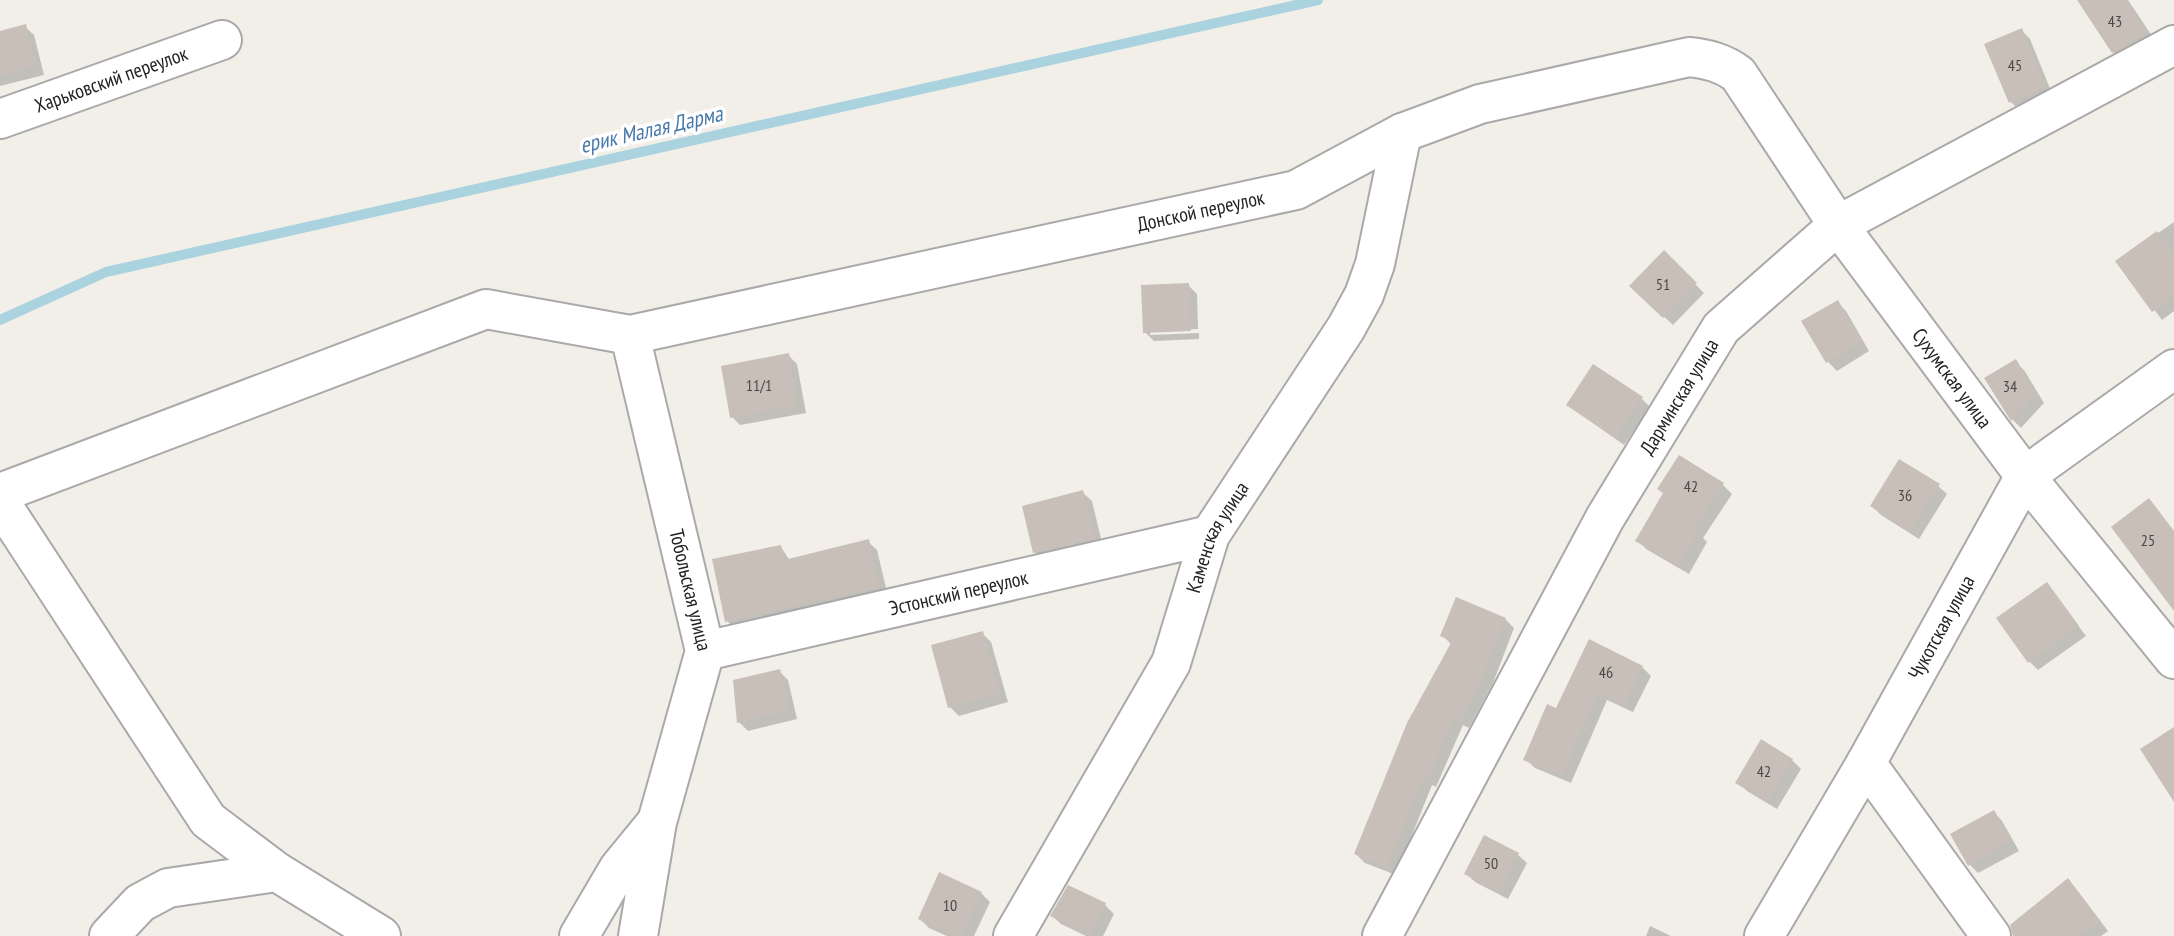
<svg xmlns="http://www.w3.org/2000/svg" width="2174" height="936" font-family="'PT Sans Narrow',sans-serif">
<rect width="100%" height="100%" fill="#f2efe9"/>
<g fill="#0003">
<polygon points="2098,0 2128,0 2156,42 2122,61 2113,52"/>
<polygon points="25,27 34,35 44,75 0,86 0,33"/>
<polygon points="2021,30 2030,39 2053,96 2019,110 2011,102"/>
<polygon points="2174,222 2174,311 2162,320 2118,261"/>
<polygon points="1664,253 1704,293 1673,325 1632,286"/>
<polygon points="1188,285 1197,294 1198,329 1150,331 1150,335 1199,333 1199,339 1154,341 1145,332"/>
<polygon points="1837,302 1846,311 1869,351 1837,371 1828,362 1804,322"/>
<polygon points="788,355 797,364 806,413 740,425 732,417"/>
<polygon points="2015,362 2024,370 2044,403 2021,428 2013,420 1987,379"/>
<polygon points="1642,399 1650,407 1624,445 1568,405"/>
<polygon points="1680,457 1723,485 1732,494 1703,538 1707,542 1689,574 1646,549 1638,540 1665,494"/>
<polygon points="1938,486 1947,494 1919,539 1881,515 1872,506"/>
<polygon points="1083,493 1092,501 1103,547 1044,561 1035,552"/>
<polygon points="868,542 877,550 888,596 736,630 727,621 781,547 790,561"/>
<polygon points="2047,584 2086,636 2038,670 2029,661"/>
<polygon points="1505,619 1514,628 1493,683 1469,728 1463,725 1436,787 1432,785 1396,875 1365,863 1356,854 1452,645 1442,635"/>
<polygon points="982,633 991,642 1008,702 959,716 950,707"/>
<polygon points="1642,667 1651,676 1633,712 1607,700 1571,783 1535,768 1526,759 1557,710"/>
<polygon points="779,671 788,680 797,719 748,731 739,722"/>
<polygon points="1792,760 1801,769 1777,809 1747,791 1738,782"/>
<polygon points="1994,812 2002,821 2019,851 1978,873 1969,864"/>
<polygon points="1518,855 1527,863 1508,899 1475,882 1466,873"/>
<polygon points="2076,889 2108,931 2101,936 2028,936"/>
<polygon points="981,893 990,902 974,936 947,936 929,928 920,919"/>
<polygon points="1105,905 1114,914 1103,936 1086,936 1061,924 1052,916"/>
<polygon points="1650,926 1671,936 1646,936"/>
</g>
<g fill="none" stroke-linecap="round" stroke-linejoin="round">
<polyline stroke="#aad3df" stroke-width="10" points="0,320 106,272 1318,0"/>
</g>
<g fill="#c7bfb8">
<polygon points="2077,0 2127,0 2148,33 2112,53"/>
<polygon points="26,24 36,66 0,76 0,31"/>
<polygon points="2022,28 2046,87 2009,103 1984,44"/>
<polygon points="2157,231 2174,254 2174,297 2152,312 2115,261"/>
<polygon points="1664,250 1697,283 1663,318 1629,286"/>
<polygon points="1189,283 1191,331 1143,333 1141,285"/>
<polygon points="1838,300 1862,342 1826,363 1801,321"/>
<polygon points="789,353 798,405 730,418 721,366"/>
<polygon points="2016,359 2036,394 2011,421 1984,378"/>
<polygon points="1593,364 1643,397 1615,438 1566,405"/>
<polygon points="1679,455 1724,483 1695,529 1699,532 1679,566 1635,541 1663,493 1657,489"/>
<polygon points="1899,459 1940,484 1910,532 1870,506"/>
<polygon points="1083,490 1096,539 1033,553 1022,506"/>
<polygon points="2149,498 2174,531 2174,611 2111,527"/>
<polygon points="869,539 880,587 725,622 712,559 781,545 784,560"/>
<polygon points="2047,582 2079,626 2028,663 1996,618"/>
<polygon points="1456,597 1506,618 1484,671 1486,672 1460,721 1454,718 1428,780 1423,778 1387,868 1354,854 1407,723 1452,641 1440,636"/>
<polygon points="983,631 1000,693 948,708 931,645"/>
<polygon points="1589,639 1643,666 1624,705 1598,693 1562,776 1523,760 1547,704 1556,708"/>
<polygon points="780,669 790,710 737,723 733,680"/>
<polygon points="2174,727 2174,802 2140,749"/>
<polygon points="1761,739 1793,759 1768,802 1735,783"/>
<polygon points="1994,810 2011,841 1968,866 1950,834"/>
<polygon points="1484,835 1519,853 1499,892 1464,874"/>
<polygon points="939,872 982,892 961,936 954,936 918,919"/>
<polygon points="2068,878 2101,922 2078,936 2013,936 2010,925"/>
<polygon points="1068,885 1106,903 1091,935 1050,916"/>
</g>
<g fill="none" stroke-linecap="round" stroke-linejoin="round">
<g stroke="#a9a9a9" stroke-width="42">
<g id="street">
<path id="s1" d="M0,119L222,40"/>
<path id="s2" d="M630,335L705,651L657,822L638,936"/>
<path id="s3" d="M0,493L486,309L630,335L1296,190L1402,133L1480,104L1689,57C1708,59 1723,63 1738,74L1838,225L2025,476L2174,659"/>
<polyline points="0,502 208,820 277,872 381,936"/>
<path id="s4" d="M705,651L1210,535"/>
<polyline points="1866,763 1991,936"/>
<polyline points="109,936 140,903 168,888 277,872"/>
<polyline points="579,936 619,868 655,824"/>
<path id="s5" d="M1013,936L1171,663L1210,535L1346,328L1364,295L1375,264L1402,133"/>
<path id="s6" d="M1382,936L1605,518L1721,328L1838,225L2174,45"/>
<path id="s7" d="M1764,936L1866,763L2025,476L2174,369"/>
</g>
</g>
<use href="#street" stroke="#fff" stroke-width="38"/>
</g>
<g text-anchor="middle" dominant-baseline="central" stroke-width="7" stroke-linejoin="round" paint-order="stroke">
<g font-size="16" fill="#4b4948">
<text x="2115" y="21">43</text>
<text x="2015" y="65">45</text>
<text x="1663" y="284">51</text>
<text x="759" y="385">11/1</text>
<text x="2010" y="386">34</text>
<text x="1691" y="486">42</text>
<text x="1905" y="495">36</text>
<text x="2148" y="540">25</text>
<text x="1606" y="672">46</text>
<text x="1764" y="771">42</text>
<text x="1491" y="863">50</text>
<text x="950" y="905">10</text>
</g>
<g font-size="20" fill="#222" stroke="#fff">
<text stroke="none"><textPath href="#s1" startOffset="118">Харьковский переулок</textPath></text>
<text stroke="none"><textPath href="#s3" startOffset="1250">Донской переулок</textPath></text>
<text stroke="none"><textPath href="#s3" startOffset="2190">Сухумская улица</textPath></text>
<text stroke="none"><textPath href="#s6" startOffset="616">Дарминская улица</textPath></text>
<text stroke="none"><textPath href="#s5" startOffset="450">Каменская улица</textPath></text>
<text stroke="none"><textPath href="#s2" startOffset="262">Тобольская улица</textPath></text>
<text stroke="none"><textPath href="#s4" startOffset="260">Эстонский переулок</textPath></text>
<text stroke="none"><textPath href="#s7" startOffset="356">Чукотская улица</textPath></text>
</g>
<g font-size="22" font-style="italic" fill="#4a7aab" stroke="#fff">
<text transform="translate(651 129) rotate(-13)">ерик Малая Дарма</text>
</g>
</g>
</svg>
